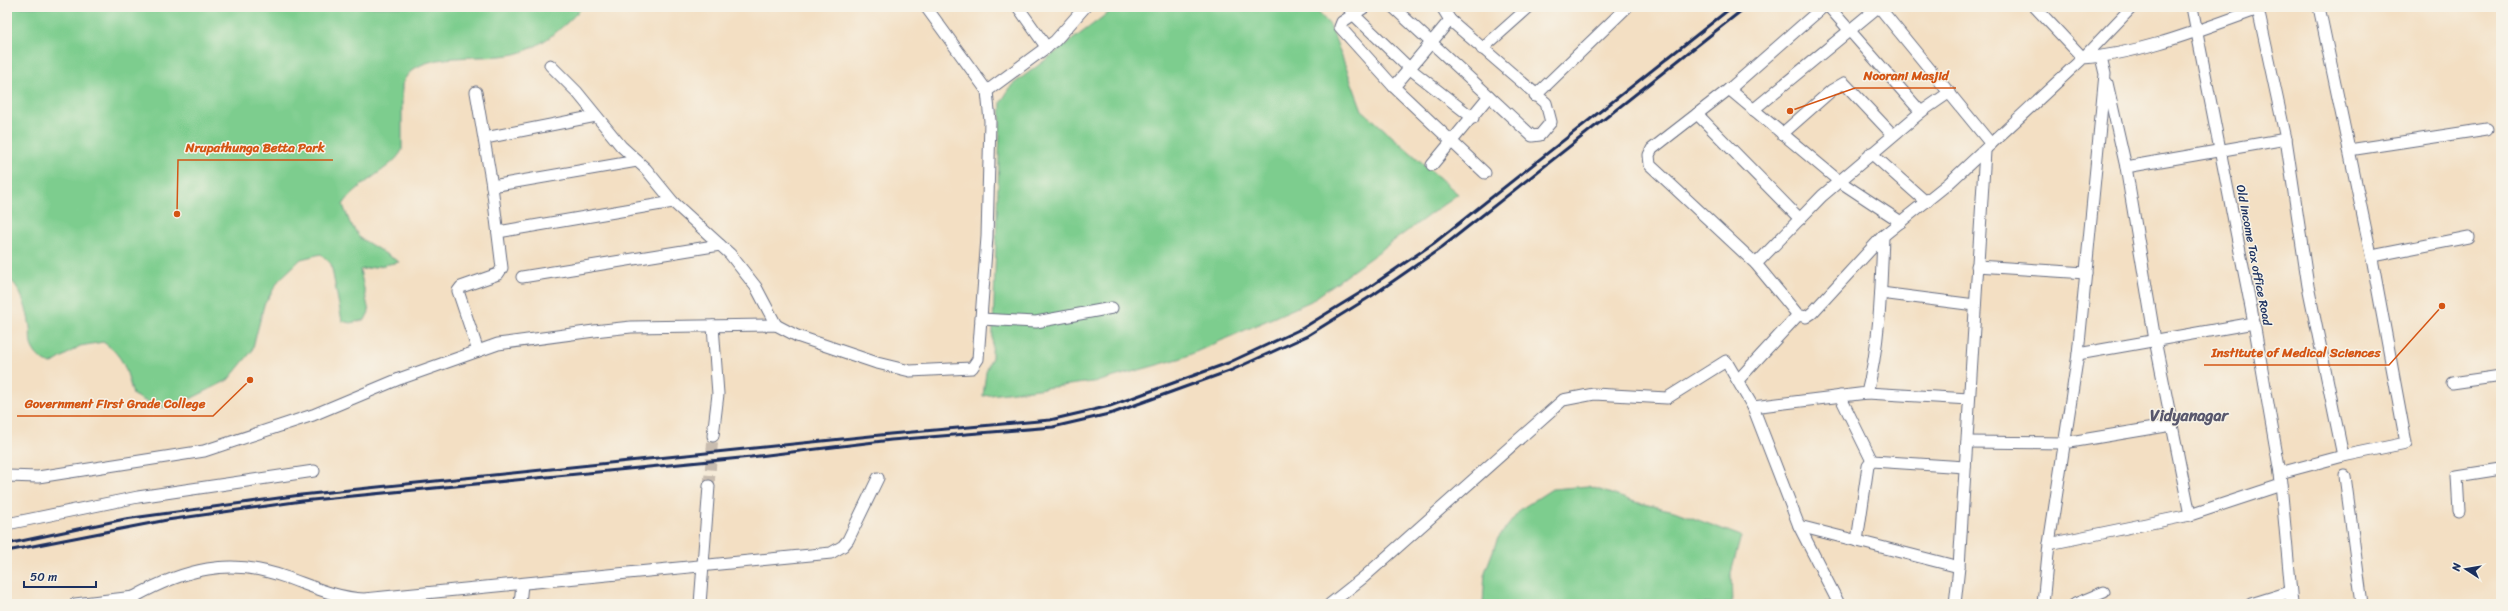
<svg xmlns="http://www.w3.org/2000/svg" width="2508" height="611" font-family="Sriracha,sans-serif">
<rect width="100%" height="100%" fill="#f7f3e8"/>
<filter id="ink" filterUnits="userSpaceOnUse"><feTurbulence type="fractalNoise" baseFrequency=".025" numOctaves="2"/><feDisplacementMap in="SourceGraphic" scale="8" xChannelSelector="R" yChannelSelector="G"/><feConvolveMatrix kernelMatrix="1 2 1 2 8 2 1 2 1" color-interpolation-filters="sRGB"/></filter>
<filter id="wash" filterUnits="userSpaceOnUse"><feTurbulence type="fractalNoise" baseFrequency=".012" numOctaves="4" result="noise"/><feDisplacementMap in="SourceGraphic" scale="16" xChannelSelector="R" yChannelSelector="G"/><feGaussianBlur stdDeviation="0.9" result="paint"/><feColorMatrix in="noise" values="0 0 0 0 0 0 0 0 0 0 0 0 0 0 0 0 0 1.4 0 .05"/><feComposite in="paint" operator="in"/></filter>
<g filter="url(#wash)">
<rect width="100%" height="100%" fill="#f3dfc3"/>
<g fill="#7dcd8e" stroke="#4c7e76">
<path d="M7,7H583C565,25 547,43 522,52C490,64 415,45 402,85V150C394,168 357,182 343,205L350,223L360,238L399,262L360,270L369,312L365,320L350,323L342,321L331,264L321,254L301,259L279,280L264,305L252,351L228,380L174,407H157L133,395C126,370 125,357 103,342L80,346L51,364C43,361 37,357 33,349C29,343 31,334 30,327C28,314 21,284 7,278Z"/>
<polygon points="1116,7 1313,7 1330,25 1362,110 1458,194 1311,301 1182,358 1100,381 983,396 986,372 992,357 1001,102 1012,85"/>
<polygon points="1588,486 1635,502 1674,511 1741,536 1731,573 1732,604 1483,604 1485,572 1498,538 1521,509 1552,489"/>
</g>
</g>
<g filter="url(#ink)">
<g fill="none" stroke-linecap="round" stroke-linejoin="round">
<polyline stroke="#c8bcaf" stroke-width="11" stroke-dasharray="11 5.5" stroke-linecap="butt" points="709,486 713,436"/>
<g stroke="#676d81" stroke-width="13">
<g id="minor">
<polyline points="1018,7 1047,48"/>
<polyline points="1348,7 1354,15 1409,68 1473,118"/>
<polyline points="1365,7 1342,22 1340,27 1394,87"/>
<polyline points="1393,7 1489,96"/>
<polyline points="1442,7 1450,20 1394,87 1485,173"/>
<polyline points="1829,7 1921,112 1950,92"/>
<polyline points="1879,7 1991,144"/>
<polyline points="2035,7 2083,58 2132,7"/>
<polyline points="2192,7 2254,323 2280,473 2292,604"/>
<polyline points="2258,9 2286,139 2308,286 2343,456"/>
<polyline points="1482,49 1529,7"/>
<polyline points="550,65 577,92 621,146 646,169 673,202 730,254 756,287 776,325"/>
<polyline points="2107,83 2126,167 2155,340 2190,515"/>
<polyline points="1729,89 1839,181 1901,222"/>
<polyline points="987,91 1055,41 1085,7"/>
<polyline points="476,92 492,186 502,268 498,274 461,287 458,291 478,351"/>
<polyline points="1535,96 1627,7"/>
<polyline points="1753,110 1878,7"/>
<path d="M1921,112L1822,196L1756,264L1798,315L1806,317L1812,313L1883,236L1949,183L2083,58C2142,54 2207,27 2264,7"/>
<polyline points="1697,114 1800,219"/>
<polyline points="1782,134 1832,90 1844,83 1892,134"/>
<polyline points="485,138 596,116"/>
<polyline points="2349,150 2487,129"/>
<polyline points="1871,153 1926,202"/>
<polyline points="1432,165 1489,96 1532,136 1540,135 1551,122 1546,103 1450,20"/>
<polyline points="2126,167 2286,139"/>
<polyline points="492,186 637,161"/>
<polyline points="498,232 673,202"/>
<polyline points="2372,256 2469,237"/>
<polyline points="1756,264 1650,165 1649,155 1652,149 1733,86 1823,7"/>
<polyline points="1977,266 2086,273"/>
<polyline points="522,277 720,245"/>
<polyline points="1881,293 1975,305"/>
<polyline points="981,319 1036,322 1112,308"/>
<polyline points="713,326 718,394 713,436"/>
<polyline points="2078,354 2254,323"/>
<polyline points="1739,379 1798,315"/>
<polyline points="2452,383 2501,376"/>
<polyline points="1867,393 1969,399"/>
<polyline points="1840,396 1872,461"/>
<path d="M1753,407L1867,393C1880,343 1881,289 1883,236"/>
<polyline points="1967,442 2064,443 2172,425"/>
<polyline points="2280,473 2343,456 2406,443 2373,264 2319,7"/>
<polyline points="7,476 38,477 204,451 313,415 399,379 498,344 594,331 631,327 776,325 797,336 877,363 910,371 972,368 978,359 987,237 990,121 987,91 926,7"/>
<polyline points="2345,476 2362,604"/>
<polyline points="2459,511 2457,476 2501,469"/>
<polyline points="7,524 138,497 314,471"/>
<polyline points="1799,526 1839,604"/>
<polyline points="1857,541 1868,466 1872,461 1965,467"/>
<polyline points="2049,544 2190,515 2281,485"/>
<polyline points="75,604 134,597"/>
<path d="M133,604L134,597C184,569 230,557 285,577C311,586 336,598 364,599L831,553L843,546L848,540L878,478"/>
<polyline points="520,604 522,584"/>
<polyline points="700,604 709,486"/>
<polyline points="1330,604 1364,577 1563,400 1594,394 1667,398 1726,361 1753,407 1799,526 1959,567"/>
<polyline points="1955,604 1959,567 1985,151"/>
<polyline points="2043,604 2049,544 2078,354 2105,74 2101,57"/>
<polyline points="2075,604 2104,592"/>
<polyline points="2251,604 2290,592"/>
</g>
</g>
<use href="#minor" stroke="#fff" stroke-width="11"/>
<g stroke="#1b2f5e" stroke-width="3">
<polyline points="7,544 125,519 301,495 890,434 1050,420 1110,406 1228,363 1303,328 1368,288 1434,243 1732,7"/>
<polyline points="7,551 167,520 302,501 751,457 891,440 1053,427 1113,413 1232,370 1307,336 1373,295 1441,248 1746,7"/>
</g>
</g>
</g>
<g text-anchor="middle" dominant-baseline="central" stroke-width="3" stroke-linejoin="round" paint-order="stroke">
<g font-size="12" fill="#1b2f5e" stroke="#f7f3e8">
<text transform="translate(2254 255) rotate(79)">Old Income Tax office Road</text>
</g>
<g font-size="16" font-weight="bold" fill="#59586d" stroke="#f7f3e8">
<text x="2189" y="415">Vidyanagar</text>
</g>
</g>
<path fill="none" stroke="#d45514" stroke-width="1.5" d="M1790 111L1855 88H1956M177 214L178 160H333M2442 306L2389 365H2204M250 380L213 416H17"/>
<g fill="#d45514" stroke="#f7f3e8" stroke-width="1.5">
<circle cx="1790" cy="111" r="4"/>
<circle cx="177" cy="214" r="4"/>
<circle cx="2442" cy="306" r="4"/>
<circle cx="250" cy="380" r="4"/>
</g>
<g font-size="13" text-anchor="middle" font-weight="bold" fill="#d45514" stroke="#f7f3e8" stroke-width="3" stroke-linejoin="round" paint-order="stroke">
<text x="1906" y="80">Noorani Masjid</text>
<text x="255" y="152">Nrupathunga Betta Park</text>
<text x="2296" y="357">Institute of Medical Sciences</text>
<text x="115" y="408">Government First Grade College</text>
</g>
<rect width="2508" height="611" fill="none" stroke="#f7f3e8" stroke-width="24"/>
<g transform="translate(2466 569) rotate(282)" stroke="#f7f3e8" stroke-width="3" paint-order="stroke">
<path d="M0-3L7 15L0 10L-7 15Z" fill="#1b2f5e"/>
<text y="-6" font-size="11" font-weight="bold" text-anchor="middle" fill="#1b2f5e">N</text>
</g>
<path d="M24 581v6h72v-6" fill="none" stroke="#1b2f5e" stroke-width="2"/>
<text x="30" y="581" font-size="12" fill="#1b2f5e" stroke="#f7f3e8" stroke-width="3" paint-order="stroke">50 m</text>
</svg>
